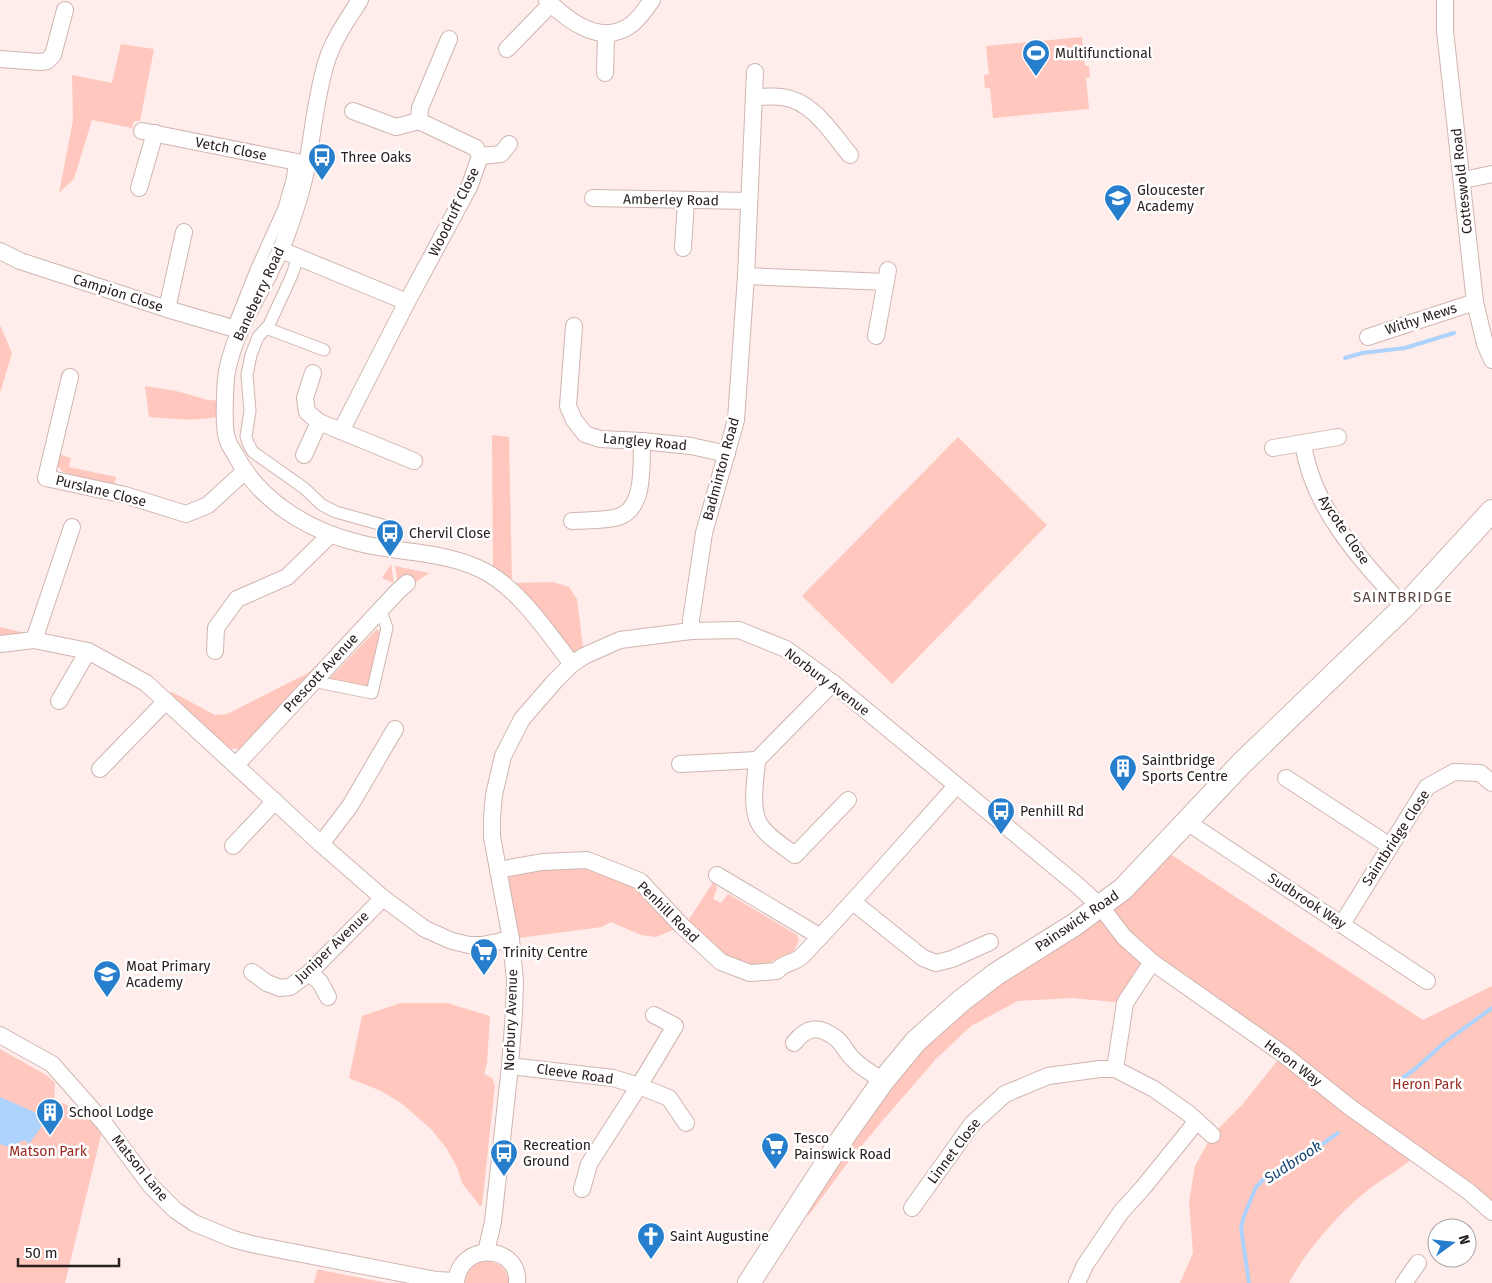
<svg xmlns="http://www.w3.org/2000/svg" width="1492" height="1283" font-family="'Fira Sans',sans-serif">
<rect width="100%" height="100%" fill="#feedea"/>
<g fill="#ffc7be">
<polygon points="1082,37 1085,66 1089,66 1090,77 1086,78 1089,109 993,118 990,88 985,88 984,75 989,74 986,46"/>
<polygon points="121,44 154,49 140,121 134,121 132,128 92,120 74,179 59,193 73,120 72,75 112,83"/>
<polygon points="0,325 12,353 0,393"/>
<path d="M145,386L176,391L208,400L225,401L226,415C200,422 175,419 149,417Z"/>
<polygon points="492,435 509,437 512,583 553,582 569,587 577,599 584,656 572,664 493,576"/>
<polygon points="958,437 1047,525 892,684 802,596"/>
<path d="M58,454L71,458L69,467L116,477L114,486L63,472C57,467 56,461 58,454Z"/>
<polygon points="391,564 394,583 382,578"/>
<polygon points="395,566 429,573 413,584 398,583"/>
<polygon points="0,627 25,633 23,636 0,642"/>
<polygon points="377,629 383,637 370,690 327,681"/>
<polygon points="342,643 246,746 239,749 225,748 166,694 172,692 215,715 227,714 308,673"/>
<path d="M1161,848L1423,1020L1492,986V1212L1415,1155C1399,1172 1380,1179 1363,1194C1338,1214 1303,1255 1289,1283H1180L1193,1253L1189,1202L1195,1166L1212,1135L1242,1105L1281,1056L1152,962L1125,1003L1072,998L1018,1001L971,1026L936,1059L883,1120L846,1165L809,1215L797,1208L902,1057Z"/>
<polygon points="587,860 640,881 682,926 656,937 641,935 611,922 602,927 511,939 498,870"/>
<polygon points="714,881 717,888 713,899 721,903 728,894 730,895 797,935 799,940 794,951 775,960 767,964 746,967 732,962 686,924"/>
<polygon points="401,1003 447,1003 490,1016 487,1063 484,1074 492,1078 495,1085 482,1205 480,1206 462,1183 457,1167 447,1149 431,1129 401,1103 381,1091 349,1078 362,1016"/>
<polygon points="0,1049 48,1076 55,1083 54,1100 98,1117 104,1123 65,1283 0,1283"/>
<path d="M482,1261C497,1261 508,1267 509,1283H465C466,1271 472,1266 482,1261Z"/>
<polygon points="317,1270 321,1270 387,1283 314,1283"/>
</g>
<polygon fill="#add3fc" points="0,1097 39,1114 46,1120 29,1144 25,1140 9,1147 0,1144"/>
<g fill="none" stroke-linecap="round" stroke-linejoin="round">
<g stroke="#add3fc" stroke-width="4">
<polyline points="1345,358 1362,353 1405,348 1454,333"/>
<polyline points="1401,1079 1415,1069 1445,1042 1492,1008"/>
<polyline points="1249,1283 1241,1228 1244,1216 1256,1187 1264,1179 1321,1145 1338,1133"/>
</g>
<g stroke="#cfb5b0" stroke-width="13">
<g id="pedestrian">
<polyline points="298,257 292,275 269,325 258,337 251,355 247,375 250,411 246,436 248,443 253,452 304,488 322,505 336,512 397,529"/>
<polyline points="233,328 256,270 284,208 292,180 295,162"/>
<polyline points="266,328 324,350"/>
<polyline points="322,683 372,693 387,628 383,617"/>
</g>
</g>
<g stroke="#cfb5b0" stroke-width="18">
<g id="minor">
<path d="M360,0C347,20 333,40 326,63C316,97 313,131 307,165C302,193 292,221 282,247C278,257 272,266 268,276C252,306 234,336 227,371C225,382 223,428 227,438C228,444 232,449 235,454C259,501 309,531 359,543C398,553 441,551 478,568C517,585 547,632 572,664"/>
<path d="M547,0C569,22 603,47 632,24C640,18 646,8 652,0"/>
<polyline points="1445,0 1445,31 1475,302 1485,344 1492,360"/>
<polyline points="507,49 551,4"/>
<polyline points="0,59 40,62 47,61 53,55 65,10"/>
<polyline points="605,73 606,34"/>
<path d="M754,97C763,97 773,96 782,97C813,101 831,132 850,155"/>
<polyline points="353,111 396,127 419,121"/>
<polyline points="142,131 307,164"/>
<polyline points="480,156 501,154 509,144"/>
<polyline points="1463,180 1492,174"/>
<polyline points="139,188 155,133"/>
<polyline points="593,198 749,201"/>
<polyline points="683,248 686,201"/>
<polyline points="281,250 407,302"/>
<polyline points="0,251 20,261 167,309 239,330"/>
<polyline points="746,276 886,282"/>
<polyline points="167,309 184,232"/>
<polyline points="574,326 568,406 574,420 585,434 600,439 642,441 691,446 727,454"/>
<polyline points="876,336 888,270"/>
<polyline points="1368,337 1475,302"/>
<polyline points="313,373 305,398 307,412 319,422 414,461"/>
<polyline points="70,377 46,478 125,495 186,514 208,505 244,472"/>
<polyline points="341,431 407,302 470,185 480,156 476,148 419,121 420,108 449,39"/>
<path d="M1303,443C1312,508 1361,560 1404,607"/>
<polyline points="1273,448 1338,437"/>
<polyline points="304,455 319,422"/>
<path d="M572,521C587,520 604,521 618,517C646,509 641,463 642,441"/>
<polyline points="691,631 691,620 704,533 736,420 746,276 755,72"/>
<polyline points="34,640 72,527"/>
<polyline points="0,644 34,640 88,651 146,683 321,844 383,898 425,929 452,941 469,945 482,945 511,939"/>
<polyline points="215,651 216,628 237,599 287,577 330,535"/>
<polyline points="59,701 88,651"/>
<path d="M757,760C756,778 750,807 759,823C766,836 783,846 795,855L848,800"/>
<polyline points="680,764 757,760 833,683"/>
<polyline points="236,765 397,592 407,583"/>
<polyline points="100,769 166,701"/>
<polyline points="1286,778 1390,846"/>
<polyline points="1187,822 1427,981"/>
<polyline points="321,844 350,806 395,729"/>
<polyline points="233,846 275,801"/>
<path d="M498,870L542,862L587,860L640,881L682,926L721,962L750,973L777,971C785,961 794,964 802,956C855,901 905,843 956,786"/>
<polyline points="717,875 819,936"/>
<polyline points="853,902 923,958 936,963 952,959 990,942"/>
<polyline points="1342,924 1427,787 1454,772 1480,773 1492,783"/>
<polyline points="252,972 267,983 280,988 290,987 309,973 383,898"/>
<polyline points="309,973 320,982 328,997"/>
<polyline points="0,1035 52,1064 104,1123 150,1185 175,1210 194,1223 233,1239 251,1244 436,1280 456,1281"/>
<path d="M794,1043C807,1026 819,1025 837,1039C843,1044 846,1052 852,1058C860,1067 873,1074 883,1081"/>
<polyline points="510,1066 613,1078 639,1086 669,1098 686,1123"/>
<polyline points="1115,1069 1125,1003 1152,962"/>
<polyline points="1197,1121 1212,1135"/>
<polyline points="582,1189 589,1164 639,1086 675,1026 654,1015"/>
<polyline points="912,1208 972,1124 1005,1094 1048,1076 1100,1069 1115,1069 1154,1089 1188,1113 1197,1121 1142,1189 1121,1212 1085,1265 1077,1283"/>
<polyline points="486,1252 493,1222 510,1066 514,1012 515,981 511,939 492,837 492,817 494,795 503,756 522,719 555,681 572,664 584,656 620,640 691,631 739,630 786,649 833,683 1077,885 1101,907 1124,937 1152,962 1283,1054 1351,1108 1468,1191 1492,1212"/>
<path d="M456,1283C459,1240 521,1245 517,1283"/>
<polyline points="1404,1283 1418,1263"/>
</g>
</g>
<g stroke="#cfb5b0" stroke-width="24">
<polyline id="secondary" points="749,1283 844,1136 883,1081 916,1041 961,1001 996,974 1074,925 1123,889 1241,764 1404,607 1492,511"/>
</g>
<use href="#pedestrian" stroke="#fff" stroke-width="11"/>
<use href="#minor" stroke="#fff" stroke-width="16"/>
<use href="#secondary" stroke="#fff" stroke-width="22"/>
</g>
<defs>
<g id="stadium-pin" transform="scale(1.4375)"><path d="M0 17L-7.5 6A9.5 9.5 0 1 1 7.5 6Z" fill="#277ecc" stroke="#fff"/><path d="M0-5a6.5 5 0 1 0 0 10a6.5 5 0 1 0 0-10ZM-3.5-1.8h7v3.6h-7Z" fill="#fff"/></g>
<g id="bus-pin" transform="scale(1.4375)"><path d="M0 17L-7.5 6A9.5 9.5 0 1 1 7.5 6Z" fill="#277ecc" stroke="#fff"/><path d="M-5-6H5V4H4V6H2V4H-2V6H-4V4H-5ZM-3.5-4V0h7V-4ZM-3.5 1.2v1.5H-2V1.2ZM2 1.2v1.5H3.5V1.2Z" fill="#fff"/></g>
<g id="school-pin" transform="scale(1.4375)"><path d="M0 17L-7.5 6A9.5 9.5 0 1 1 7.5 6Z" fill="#277ecc" stroke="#fff"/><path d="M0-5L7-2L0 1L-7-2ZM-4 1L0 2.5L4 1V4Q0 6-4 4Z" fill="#fff"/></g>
<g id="building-pin" transform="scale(1.4375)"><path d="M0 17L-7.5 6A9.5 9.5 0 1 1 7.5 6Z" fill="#277ecc" stroke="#fff"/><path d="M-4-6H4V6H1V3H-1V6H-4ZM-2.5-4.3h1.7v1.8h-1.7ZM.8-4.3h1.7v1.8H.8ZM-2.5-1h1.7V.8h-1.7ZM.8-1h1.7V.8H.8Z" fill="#fff"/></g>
<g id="supermarket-pin" transform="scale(1.4375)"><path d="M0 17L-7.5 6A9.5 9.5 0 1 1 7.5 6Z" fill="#277ecc" stroke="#fff"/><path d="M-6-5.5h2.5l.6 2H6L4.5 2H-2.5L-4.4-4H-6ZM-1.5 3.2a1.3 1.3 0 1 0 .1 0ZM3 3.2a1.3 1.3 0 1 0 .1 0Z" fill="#fff"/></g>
<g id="church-pin" transform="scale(1.4375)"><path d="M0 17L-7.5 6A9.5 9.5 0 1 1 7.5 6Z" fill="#277ecc" stroke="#fff"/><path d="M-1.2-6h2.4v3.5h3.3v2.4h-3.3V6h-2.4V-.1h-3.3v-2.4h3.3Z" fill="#fff"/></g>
</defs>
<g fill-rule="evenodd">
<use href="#stadium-pin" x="1036" y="53"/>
<use href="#bus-pin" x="322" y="157"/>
<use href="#school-pin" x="1118" y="198"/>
<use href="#bus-pin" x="390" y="533"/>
<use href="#building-pin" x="1123" y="768"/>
<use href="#bus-pin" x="1001" y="811"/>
<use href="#supermarket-pin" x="484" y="952"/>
<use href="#school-pin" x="107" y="974"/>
<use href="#building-pin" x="50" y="1112"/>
<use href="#supermarket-pin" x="775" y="1146"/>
<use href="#bus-pin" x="504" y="1153"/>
<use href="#church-pin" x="651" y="1236"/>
</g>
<g text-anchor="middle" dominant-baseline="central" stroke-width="5" stroke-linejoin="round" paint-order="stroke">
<g font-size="14" fill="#2a201f" stroke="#fff" text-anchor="start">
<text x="1055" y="53">Multifunctional</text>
<text x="341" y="157">Three Oaks</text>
<text x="1137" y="190">Gloucester<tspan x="1137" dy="16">Academy</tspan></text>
<text x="409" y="533">Chervil Close</text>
<text x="1142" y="760">Saintbridge<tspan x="1142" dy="16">Sports Centre</tspan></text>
<text x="1020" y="811">Penhill Rd</text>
<text x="503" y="952">Trinity Centre</text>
<text x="126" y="966">Moat Primary<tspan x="126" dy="16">Academy</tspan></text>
<text x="69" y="1112">School Lodge</text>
<text x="794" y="1138">Tesco<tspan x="794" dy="16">Painswick Road</tspan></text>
<text x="523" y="1145">Recreation<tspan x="523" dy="16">Ground</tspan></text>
<text x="670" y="1236">Saint Augustine</text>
</g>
<g font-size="14" fill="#2a201f" stroke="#fff">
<text transform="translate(231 149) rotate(11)">Vetch Close</text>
<text transform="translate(1462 181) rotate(-96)">Cotteswold Road</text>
<text transform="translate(671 200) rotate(1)">Amberley Road</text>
<text transform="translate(454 212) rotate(-64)">Woodruff Close</text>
<text transform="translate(118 293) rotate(18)">Campion Close</text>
<text transform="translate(259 294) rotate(-65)">Baneberry Road</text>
<text transform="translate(1421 319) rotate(-18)">Withy Mews</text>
<text transform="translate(645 442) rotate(5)">Langley Road</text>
<text transform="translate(721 469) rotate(-75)">Badminton Road</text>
<text transform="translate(101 491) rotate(14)">Purslane Close</text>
<text transform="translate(1344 530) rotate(56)">Aycote Close</text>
<text transform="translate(321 673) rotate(-47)">Prescott Avenue</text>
<text transform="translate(827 682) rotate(37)">Norbury Avenue</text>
<text transform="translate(1396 838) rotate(-57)">Saintbridge Close</text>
<text transform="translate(1307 901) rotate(33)">Sudbrook Way</text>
<text transform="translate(668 912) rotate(45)">Penhill Road</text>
<text transform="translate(1077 921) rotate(-34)">Painswick Road</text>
<text transform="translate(332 947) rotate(-44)">Juniper Avenue</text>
<text transform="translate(511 1020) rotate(-88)">Norbury Avenue</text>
<text transform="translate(1293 1063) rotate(37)">Heron Way</text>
<text transform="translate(575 1074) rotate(8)">Cleeve Road</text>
<text transform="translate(954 1151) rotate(-53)">Linnet Close</text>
<text transform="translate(140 1168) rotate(51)">Matson Lane</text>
</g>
<g font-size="14" fill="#982b20" stroke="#fff">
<text x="1427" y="1084">Heron Park</text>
<text x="48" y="1151">Matson Park</text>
</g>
<g font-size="15" letter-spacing="1" fill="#5c4643" stroke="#fff">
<text x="1403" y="597">SAINTBRIDGE</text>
</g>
<g font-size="15" font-style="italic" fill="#184570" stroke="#fff">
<text transform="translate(1293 1162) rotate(-33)">Sudbrook</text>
</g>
</g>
<g transform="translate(1452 1243) rotate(75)"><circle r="24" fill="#ffffff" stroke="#aaa6a5"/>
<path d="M0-4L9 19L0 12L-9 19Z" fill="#277ecc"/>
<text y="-8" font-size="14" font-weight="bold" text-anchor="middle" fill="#2a201f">N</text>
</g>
<path d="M18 1258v8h101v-8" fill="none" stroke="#2a201f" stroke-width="2.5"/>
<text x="25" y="1258" font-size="15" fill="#2a201f" stroke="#ffffff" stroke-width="4" paint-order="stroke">50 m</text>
</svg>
